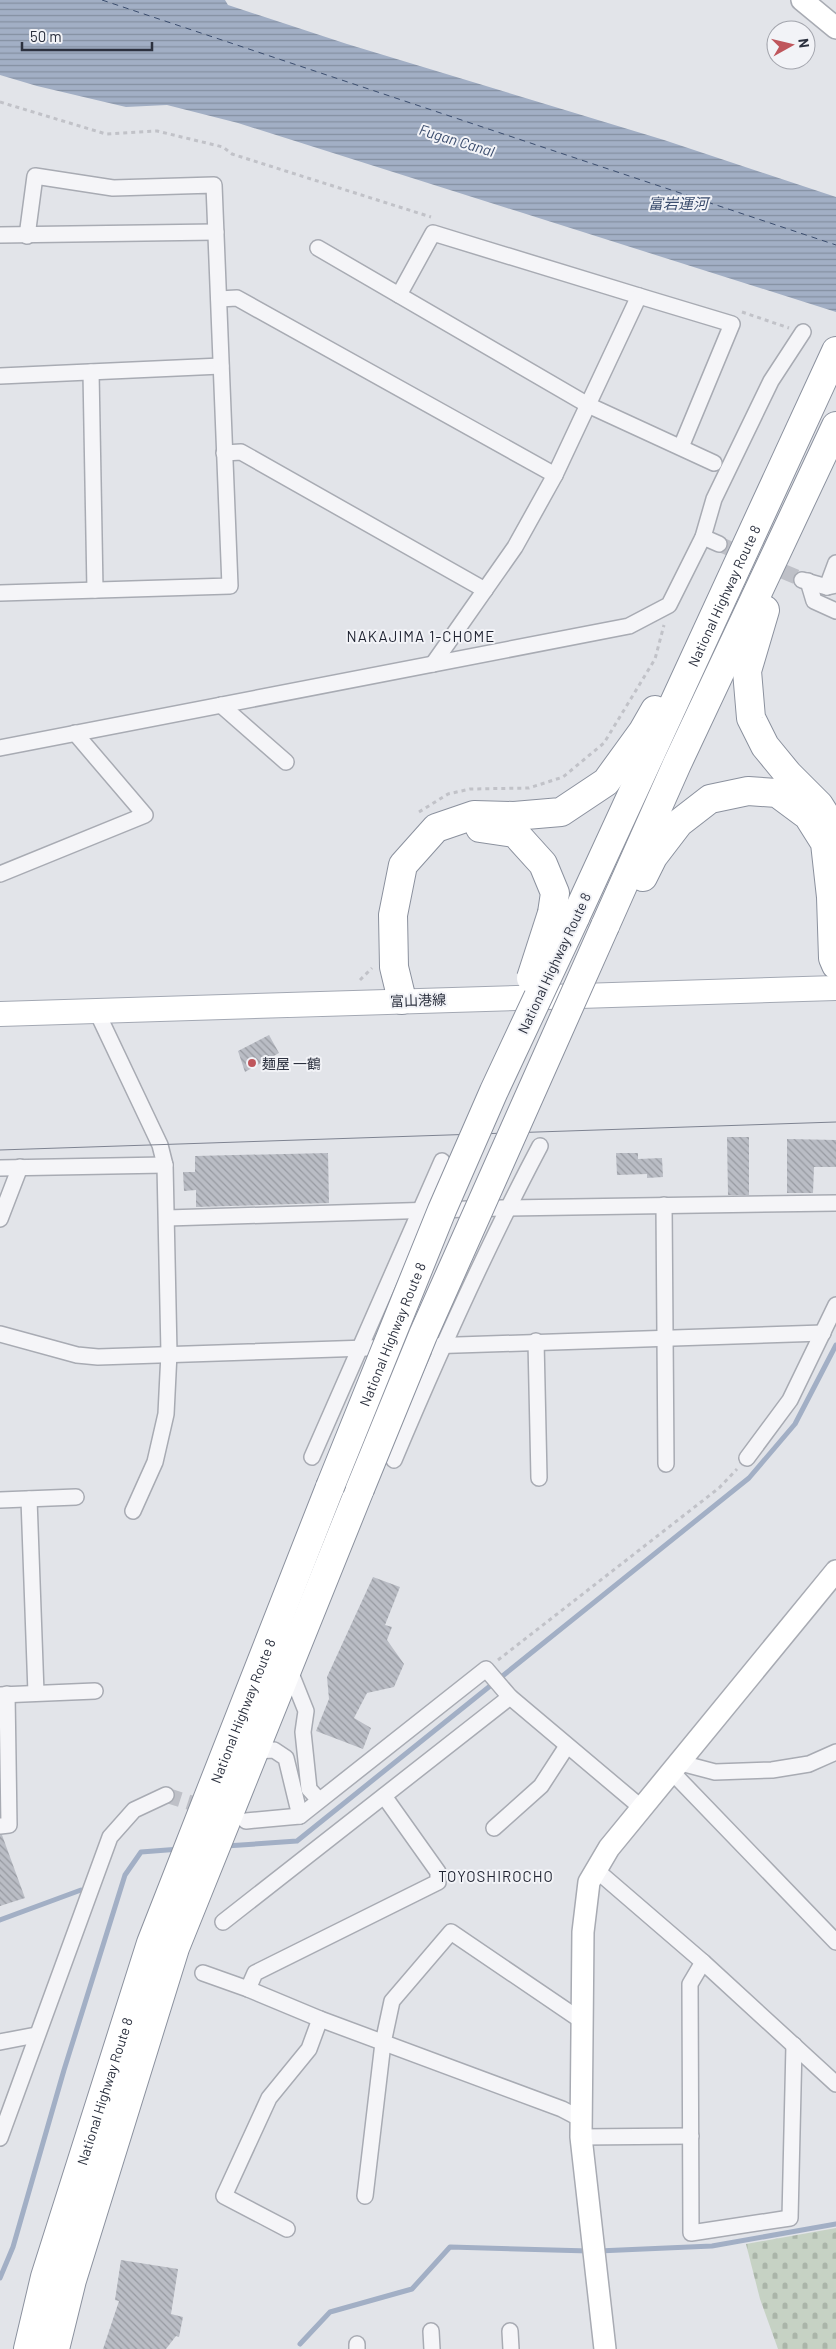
<svg xmlns="http://www.w3.org/2000/svg" width="836" height="2349" font-family="Barlow,'Noto Sans JP',sans-serif">
<defs>
<pattern id="cemetery-stones" width="16" height="16" patternUnits="userSpaceOnUse" patternTransform="scale(1.25)"><rect width="16" height="16" fill="#c6d2c4"/><path d="M2 7V4a2 2 0 0 1 4 0v3zM10 15v-3a2 2 0 0 1 4 0v3z" fill="#aab5a9"/></pattern>
<pattern id="water-rules" width="6" height="5" patternUnits="userSpaceOnUse" patternTransform="scale(1.25)"><rect width="6" height="5" fill="#a2afc5"/><path d="M0 2.5h6" fill="none" stroke="#848fa1"/></pattern>
<pattern id="building-back-hatch" width="6" height="6" patternUnits="userSpaceOnUse" patternTransform="scale(1.25)"><rect width="6" height="6" fill="#babdc5"/><path d="M-1 5l2 2M0 0l6 6M5-1l2 2" fill="none" stroke="#979aa1"/></pattern>
</defs>
<rect width="100%" height="100%" fill="#e2e4e9"/>
<polygon fill="url(#cemetery-stones)" points="836,2228 836,2349 778,2349 760,2299 746,2244"/>
<polygon fill="url(#water-rules)" points="0,0 225,0 228,5 347,44 664,140 836,197 836,312 238,123 167,105 126,107 37,86 0,75"/>
<g fill="none" stroke-linecap="round" stroke-linejoin="round">
<g stroke="#a2afc5" stroke-width="5">
<polyline points="226,1846 297,1841 749,1478 795,1424 836,1345"/>
<polyline points="0,1920 81,1890"/>
<polyline points="598,2251 712,2246 836,2224"/>
<polyline points="0,2278 13,2247 64,2070 125,1875 141,1852 180,1849"/>
<polyline points="300,2344 330,2312 412,2289 450,2247 589,2251"/>
</g>
<polyline stroke="#3b4d6e" stroke-width="1" stroke-dasharray="6 5" stroke-linecap="butt" points="102,0 836,245"/>
</g>
<g fill="url(#building-back-hatch)">
<polygon points="269,1035 279,1053 245,1072 238,1051"/>
<polygon points="727,1137 749,1137 749,1195 728,1195"/>
<polygon points="787,1139 836,1140 836,1167 814,1167 813,1193 787,1193"/>
<polygon points="328,1153 329,1203 196,1207 196,1190 184,1191 183,1172 195,1172 195,1156"/>
<polygon points="616,1153 638,1153 638,1159 662,1158 663,1177 647,1178 647,1174 617,1175"/>
<polygon points="373,1577 400,1587 385,1625 392,1627 387,1640 404,1664 394,1687 367,1693 354,1718 371,1728 363,1749 316,1731 329,1699 327,1677"/>
<polygon points="0,1835 2,1835 25,1898 0,1906"/>
<polygon points="121,2260 178,2269 171,2314 183,2317 179,2337 176,2336 166,2349 103,2349 119,2301 115,2300"/>
</g>
<g fill="none" stroke-linecap="round" stroke-linejoin="round">
<g stroke="#bec0c7" stroke-width="15" stroke-dasharray="15 8" stroke-linecap="butt">
<polyline points="719,544 801,579"/>
<polyline points="166,1795 210,1809"/>
</g>
<g stroke="#a8abb3" stroke-width="18">
<g id="street">
<polyline points="0,235 216,232"/>
<polyline points="318,248 588,405 714,463"/>
<polyline points="399,295 433,233 639,296"/>
<polyline points="219,299 237,298 555,475"/>
<polyline points="91,372 95,590"/>
<polyline points="0,376 221,366"/>
<polyline points="224,453 241,452 485,590"/>
<polyline points="703,537 719,544"/>
<polyline points="802,580 827,587 836,585"/>
<polyline points="808,581 814,601 836,611"/>
<polyline points="827,587 836,563"/>
<polyline points="0,593 230,586 214,185 113,188 35,176 27,236"/>
<polyline points="433,664 515,547 555,475 639,296 732,324 681,447"/>
<polyline points="221,705 286,762"/>
<polyline points="0,748 629,626 669,605 703,537 714,499 771,381 803,332"/>
<polyline points="0,874 145,815 75,733"/>
<polyline points="96,1010 160,1145 165,1165 169,1353 166,1414 155,1462 133,1511"/>
<polyline points="0,1168 165,1165"/>
<polyline points="664,1205 666,1464"/>
<polyline points="167,1218 502,1208 836,1203"/>
<polyline points="0,1219 20,1167"/>
<polyline points="0,1334 77,1355 98,1357 823,1333"/>
<polyline points="536,1341 539,1478"/>
<polyline points="312,1457 442,1161"/>
<polyline points="747,1458 790,1400 836,1305"/>
<path d="M394,1460C439,1353 486,1248 540,1146"/>
<polyline points="29,1499 36,1693"/>
<polyline points="0,1500 76,1497"/>
<polyline points="288,1666 306,1711 303,1732 309,1789 319,1800"/>
<polyline points="0,1695 95,1691"/>
<polyline points="254,1751 274,1750 286,1758 300,1816"/>
<polyline points="677,1762 715,1772 772,1770 809,1764 836,1752"/>
<polyline points="671,1771 836,1942"/>
<polyline points="246,1821 300,1816 486,1669 510,1697 643,1809"/>
<polyline points="0,1826 9,1825 7,1694"/>
<polyline points="494,1828 541,1786 567,1746"/>
<polyline points="595,1869 703,1962 836,2084"/>
<polyline points="223,1922 510,1697"/>
<polyline points="703,1962 690,1984 691,2233 790,2218 794,2045"/>
<polyline points="203,1973 248,1989 320,2019 562,2109 581,2119"/>
<polyline points="248,1989 255,1973 438,1882 438,1872 384,1796"/>
<polyline points="0,2042 36,2035"/>
<polyline points="581,2137 691,2136"/>
<polyline points="0,2138 110,1837 134,1810 166,1795"/>
<polyline points="365,2196 383,2043 392,2001 451,1932 582,2021"/>
<polyline points="287,2229 224,2196 269,2098 309,2049 320,2019"/>
<polyline points="431,2331 432,2349"/>
<polyline points="510,2331 511,2349"/>
<polyline points="357,2344 357,2349"/>
</g>
</g>
<g stroke="#a8abb3" stroke-width="24">
<g id="secondary">
<polyline points="802,0 836,28"/>
<polyline points="605,2349 581,2137 583,1932 589,1882 609,1848 836,1571"/>
</g>
</g>
<g stroke="#a3a8b3" stroke-width="26">
<polyline id="primary" points="0,1014 836,988"/>
</g>
<g stroke="#8b919e" stroke-width="30">
<g id="highway">
<polyline points="765,610 747,671 751,718 765,746 788,774 819,805 836,832"/>
<polyline points="480,828 515,833 543,864 555,893 552,913"/>
<polyline points="643,877 653,857 679,823 710,799 748,791 777,793 808,816 825,843 831,897 833,958 836,965"/>
<path id="s1" d="M575,918L836,351"/>
<polyline points="605,926 677,764 836,426"/>
<polyline points="402,1000 394,967 393,915 403,865 436,828 474,815 514,816 561,812 606,782 643,731 655,710"/>
<path id="s2" d="M28,2349L45,2277L151,1943L330,1487"/>
<polyline points="55,2349 72,2280 175,1948 360,1489"/>
</g>
</g>
<g stroke="#c1c2c8" stroke-width="3" stroke-dasharray="4 4" stroke-linecap="butt">
<polyline points="0,102 106,134 157,131 223,147 232,154 431,217"/>
<polyline points="742,312 789,328"/>
<polyline points="419,812 448,794 470,789 529,788 563,777 604,743 655,659 664,625"/>
<polyline points="360,980 372,968"/>
<polyline points="498,1660 719,1488 737,1469"/>
</g>
<use href="#street" stroke="#f5f5f8" stroke-width="15"/>
<use href="#secondary" stroke="#fff" stroke-width="21"/>
<use href="#primary" stroke="#fff" stroke-width="24"/>
<use href="#highway" stroke="#fff" stroke-width="28"/>
<polyline stroke="#7e8391" stroke-width="1" points="0,1150 836,1122"/>
<g stroke="#8b919e" stroke-width="30" stroke-linecap="butt">
<g id="highway-bridge">
<polyline points="531,978 552,913"/>
<path id="s3" d="M330,1487L442,1210L494,1091L575,918"/>
<polyline points="360,1489 423,1335 605,926"/>
</g>
</g>
<use href="#highway-bridge" stroke="#fff" stroke-width="28"/>
</g>
<circle fill="#bf565c" stroke="#f2f3f7" stroke-width="2" cx="252" cy="1063" r="5"/>
<g text-anchor="middle" dominant-baseline="central" stroke-width="4" stroke-linejoin="round" paint-order="stroke">
<g font-size="14" fill="#2c313f" stroke="#f2f3f7">
<text stroke="none"><textPath href="#s1" startOffset="355">National Highway Route 8</textPath></text>
<text transform="translate(554 963) rotate(-65)">National Highway Route 8</text>
<text transform="translate(418 1000) rotate(-2)">富山港線</text>
<text stroke="none"><textPath href="#s3" startOffset="165">National Highway Route 8</textPath></text>
<text stroke="none"><textPath href="#s2" startOffset="674">National Highway Route 8</textPath></text>
<text stroke="none"><textPath href="#s2" startOffset="269">National Highway Route 8</textPath></text>
</g>
<g font-size="14" fill="#2c313f" stroke="#f2f3f7" text-anchor="start">
<text x="262" y="1063">麺屋 一鶴</text>
</g>
<g font-size="15" font-style="italic" fill="#3b4d6e" stroke="#f2f3f7">
<text transform="translate(457 140) rotate(17)">Fugan Canal</text>
<text x="678" y="203">富岩運河</text>
</g>
<g font-size="15" letter-spacing="1" fill="#1e2230" stroke="#f2f3f7">
<text x="421" y="636">NAKAJIMA 1-CHOME</text>
<text x="496" y="1876">TOYOSHIROCHO</text>
</g>
</g>
<g transform="translate(791 45) rotate(82)"><circle r="24" fill="#f2f3f7" stroke="#a3a5ad"/>
<path d="M0-4L9 19L0 12L-9 19Z" fill="#bf565c"/>
<text y="-8" font-size="14" font-weight="bold" text-anchor="middle" fill="#2c313f">N</text>
</g>
<path d="M22 42v8h130v-8" fill="none" stroke="#2c313f" stroke-width="2.5"/>
<text x="30" y="42" font-size="15" fill="#2c313f" stroke="#f2f3f7" stroke-width="4" paint-order="stroke">50 m</text>
</svg>
